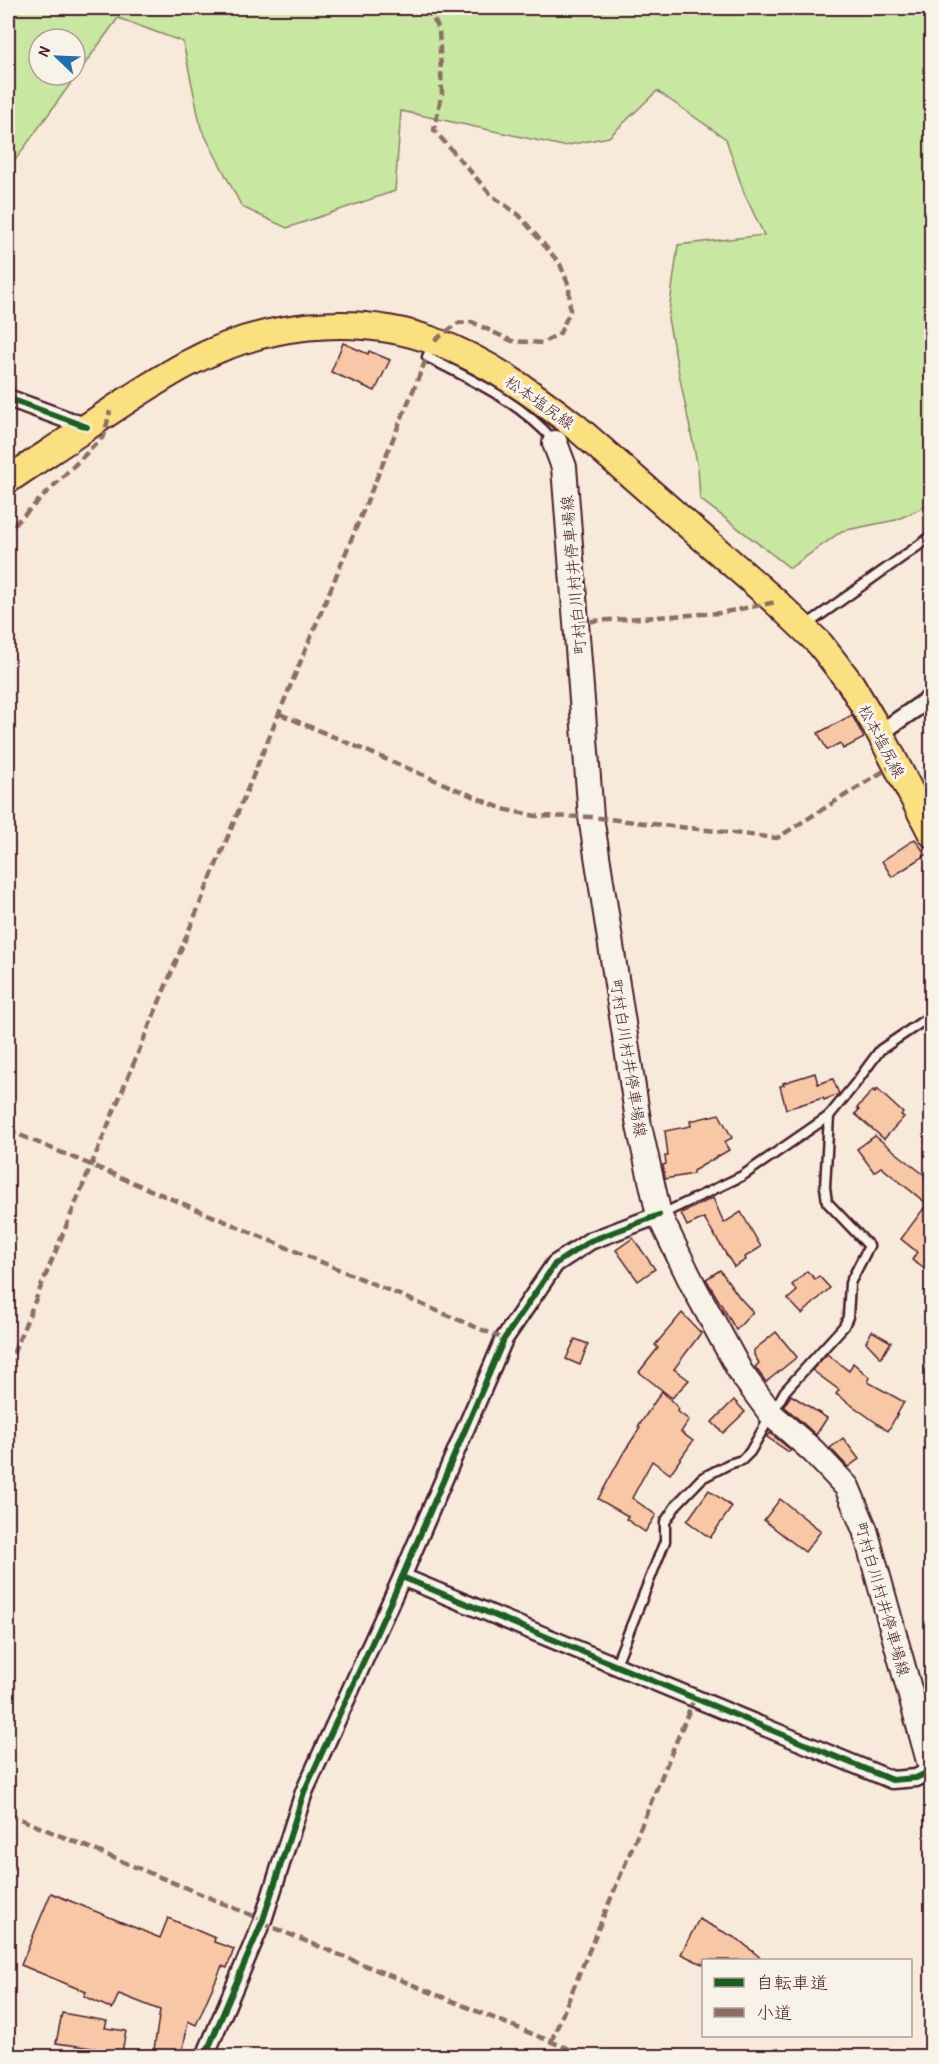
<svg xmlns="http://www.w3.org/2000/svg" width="939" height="2064" font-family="'Patrick Hand','Klee One',sans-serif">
<rect width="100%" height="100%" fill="#f7eadb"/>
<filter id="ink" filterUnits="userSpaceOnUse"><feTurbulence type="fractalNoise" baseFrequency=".0167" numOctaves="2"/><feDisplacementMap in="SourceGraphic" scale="12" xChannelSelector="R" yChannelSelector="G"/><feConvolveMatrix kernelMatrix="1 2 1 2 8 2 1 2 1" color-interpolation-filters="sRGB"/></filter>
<g filter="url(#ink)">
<path fill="#c8e7a0" stroke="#898366" stroke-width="1.5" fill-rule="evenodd" d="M8,8H931V504L896,520L842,531L790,568L700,499L698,468L668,319L678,245L764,235L744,193L726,139L657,91L609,137L563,146L401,111L395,191L287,228L242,207L201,128L183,42L118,18L8,170ZM39,39H75V75H39Z"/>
<g fill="#f7c7a6" stroke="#4a1f2b" stroke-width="1.5">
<polygon points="343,343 368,354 369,351 390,360 375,391 331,372"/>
<polygon points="852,715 864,738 843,749 840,743 827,750 818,733"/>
<polygon points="915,839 926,855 892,877 882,861"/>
<polygon points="815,1073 818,1084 833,1079 839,1094 824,1100 823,1098 786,1109 780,1086 784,1085 783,1083"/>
<polygon points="877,1089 903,1113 901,1115 904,1117 884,1139 855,1114 859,1110 857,1108 873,1090 875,1092"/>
<polygon points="719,1114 732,1138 724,1142 729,1150 693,1171 693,1174 665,1179 663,1165 666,1164 665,1156 668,1156 665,1131 691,1126 690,1121"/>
<polygon points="875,1136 932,1181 932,1264 930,1263 925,1269 912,1260 917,1252 901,1239 927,1204 881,1167 874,1172 857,1149"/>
<polygon points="713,1198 724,1223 741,1212 761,1247 745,1257 746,1260 734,1267 704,1218 687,1226 681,1213"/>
<polygon points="633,1238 655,1269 638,1281 616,1250"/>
<polygon points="720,1270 740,1298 753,1312 736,1330 706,1279"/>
<polygon points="807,1271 815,1279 819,1276 830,1288 802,1314 788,1299 797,1291 792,1285"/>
<polygon points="682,1313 701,1333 674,1369 689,1380 672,1398 639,1372 658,1348 655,1345"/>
<polygon points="872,1331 891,1342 881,1358 866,1342"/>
<polygon points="776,1332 797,1357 766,1382 755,1367 759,1363 754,1355 754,1350"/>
<polygon points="575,1339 588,1344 580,1365 566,1359"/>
<polygon points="827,1354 849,1371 853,1363 870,1378 868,1382 904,1402 888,1431 836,1394 839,1390 812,1370"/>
<polygon points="662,1391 679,1409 677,1411 689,1420 681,1432 693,1441 670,1474 652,1461 632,1498 656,1515 645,1532 626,1519 628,1516 598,1499 624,1452 640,1428 638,1427"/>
<polygon points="791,1395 827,1418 816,1435 784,1406"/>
<polygon points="734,1400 745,1412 723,1433 712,1422"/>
<polygon points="770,1433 791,1450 789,1452 767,1437"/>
<polygon points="843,1438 859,1459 848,1467 830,1448"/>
<polygon points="709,1490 732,1507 710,1538 687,1521"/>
<polygon points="780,1499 821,1531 805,1552 764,1520"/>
<polygon points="51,1893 160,1938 168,1918 215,1938 214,1942 234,1949 227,1968 222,1966 196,2025 188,2021 182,2056 153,2056 160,2010 119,1994 112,2009 84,1996 86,1992 21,1965"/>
<polygon points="699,1919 739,1940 763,1960 704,1960 704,1965 681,1954"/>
<polygon points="62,2013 107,2021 105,2028 126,2031 122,2052 56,2043"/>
</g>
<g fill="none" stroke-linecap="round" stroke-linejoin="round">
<g stroke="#4a1f2b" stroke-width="13">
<g id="lane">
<path d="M433,344L427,357C472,380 521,402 554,441"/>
<polyline points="805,626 932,536"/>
<polyline points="660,1215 742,1176 829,1116 855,1084 880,1050 932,1015"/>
<polyline points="616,1664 665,1541 665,1522 677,1504 702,1478 729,1464 742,1460 750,1452 785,1391 844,1326 848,1317 850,1283 869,1246 827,1202 825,1187 829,1116"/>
</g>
</g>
<g stroke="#4a1f2b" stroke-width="21">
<g id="street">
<polyline points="8,398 87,427"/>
<polyline points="880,733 932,697"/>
<path d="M402,1577C566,1644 728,1713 892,1780L916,1778L932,1770"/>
<polyline points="205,2056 263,1920 304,1792 402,1577 504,1339 555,1264 590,1241 659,1215"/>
</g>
</g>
<g stroke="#4a1f2b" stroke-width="28">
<polyline id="secondary" points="555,443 564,467 591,817 639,1126 659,1215 693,1285 741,1373 772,1415 814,1452 847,1487 865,1530 932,1772"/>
</g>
<g stroke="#4a1f2b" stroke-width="30">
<path id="primary" d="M8,480C34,462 61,445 87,427C120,405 153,382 187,364C261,324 354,312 434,341C486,360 534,394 577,428L776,602L820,644L851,684L880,733L932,834"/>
</g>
<use href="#lane" stroke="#f7f3e8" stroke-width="8"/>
<use href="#street" stroke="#f7f3e8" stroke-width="16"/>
<use href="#secondary" stroke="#f7f3e8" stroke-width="24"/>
<use href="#primary" stroke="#fbe080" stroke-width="26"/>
<g stroke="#8d6e63" stroke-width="4.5" stroke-dasharray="9 4.5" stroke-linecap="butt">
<polyline points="427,8 439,29 442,93 434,130 492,196 519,215 560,264 569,286 570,311 560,333 542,343 512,341 472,322 458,323 434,341"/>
<polyline points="8,537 11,528 104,436 110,411"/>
<polyline points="577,622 720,613 776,602"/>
<polyline points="280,714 503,809 536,816 591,817 777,838 895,764"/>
<polyline points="8,1130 504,1339"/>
<polyline points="8,1366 427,357"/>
<polyline points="8,1814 263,1920"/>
<polyline points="262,1923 586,2056"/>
<polyline points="551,2042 694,1699"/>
</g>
<g stroke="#f7f3e8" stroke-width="10">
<g id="cycleway">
<polyline points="8,398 87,427"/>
<path d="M402,1577C566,1644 728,1713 892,1780L916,1778L932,1770"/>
<polyline points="205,2056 263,1920 304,1792 402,1577 504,1339 555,1264 590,1241 659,1215"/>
</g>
</g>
<use href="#cycleway" stroke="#1b5e20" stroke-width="6"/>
</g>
</g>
<g text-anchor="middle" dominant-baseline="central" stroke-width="6" stroke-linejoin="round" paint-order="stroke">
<g font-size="16" fill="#4a1f2b" stroke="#f7f3e8">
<text transform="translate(540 402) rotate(35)">松本塩尻線</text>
<text transform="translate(573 575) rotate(-95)">町村白川村井停車場線</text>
<text transform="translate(882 741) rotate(62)">松本塩尻線</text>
<text transform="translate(629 1058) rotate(81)">町村白川村井停車場線</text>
<text transform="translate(883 1599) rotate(74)">町村白川村井停車場線</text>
</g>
</g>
<rect width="939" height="2064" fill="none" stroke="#f7f3e8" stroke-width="30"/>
<rect x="15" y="15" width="909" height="2034" fill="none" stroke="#4a1f2b" stroke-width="2" filter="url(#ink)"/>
<rect x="702" y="1959" width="210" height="78" fill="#f7f3e8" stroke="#b29e9c" stroke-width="1.5"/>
<rect x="714" y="1978" width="30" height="9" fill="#1b5e20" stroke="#b29e9c" stroke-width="1.5"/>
<text x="756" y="1989" font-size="18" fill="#4a1f2b">自転車道</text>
<rect x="714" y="2008" width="30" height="9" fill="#8d6e63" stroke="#b29e9c" stroke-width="1.5"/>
<text x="756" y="2019" font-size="18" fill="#4a1f2b">小道</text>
<g transform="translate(57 57) rotate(293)"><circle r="28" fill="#f7f3e8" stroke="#b29e9c" stroke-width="1.5"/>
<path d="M0-4.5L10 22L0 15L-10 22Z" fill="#1f6fb2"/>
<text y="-9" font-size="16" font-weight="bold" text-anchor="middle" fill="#4a1f2b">N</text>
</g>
</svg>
